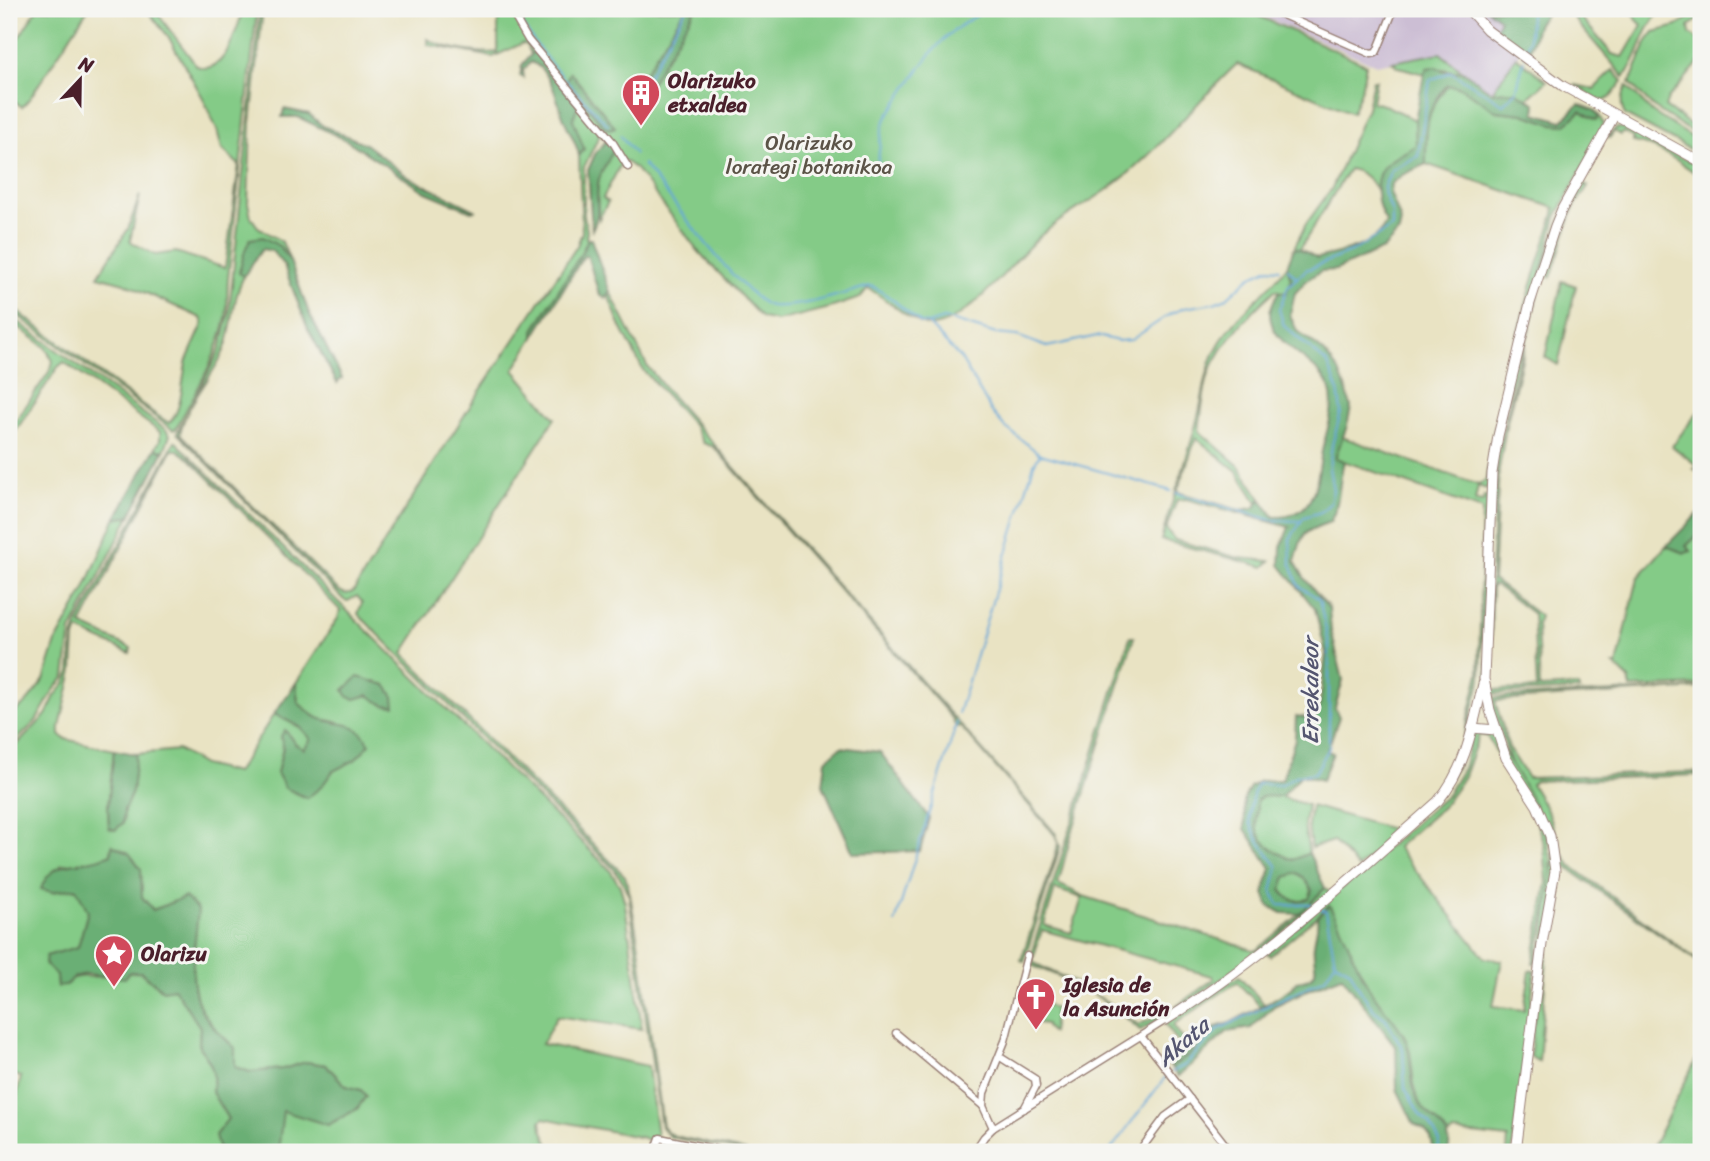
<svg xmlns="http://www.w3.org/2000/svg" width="1710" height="1161" font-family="Sriracha,sans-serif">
<rect width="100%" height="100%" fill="#f6f6f2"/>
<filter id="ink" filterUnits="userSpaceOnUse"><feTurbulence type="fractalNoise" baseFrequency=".0143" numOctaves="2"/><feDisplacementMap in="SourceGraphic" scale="14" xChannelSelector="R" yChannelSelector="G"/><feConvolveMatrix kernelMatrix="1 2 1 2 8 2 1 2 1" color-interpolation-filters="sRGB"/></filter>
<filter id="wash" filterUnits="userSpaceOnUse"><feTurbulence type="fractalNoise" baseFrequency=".00686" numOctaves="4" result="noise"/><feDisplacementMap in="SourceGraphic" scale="28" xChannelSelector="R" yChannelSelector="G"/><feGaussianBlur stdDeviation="1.57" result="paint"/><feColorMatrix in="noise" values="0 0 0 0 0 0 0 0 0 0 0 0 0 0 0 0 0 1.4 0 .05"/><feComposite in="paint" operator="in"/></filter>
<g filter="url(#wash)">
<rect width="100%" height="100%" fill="#e9e3c3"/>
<polygon fill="#ccbed4" points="1232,9 1487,9 1500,19 1495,31 1520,52 1492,92 1440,53 1376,65 1262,16"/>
<g fill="#84cb87" stroke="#677559" stroke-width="2" fill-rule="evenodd">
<polygon points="37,9 88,9 30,98 22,107 9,97 9,53"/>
<path d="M146,9H154L197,66C226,78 236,27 244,9H257L228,279C227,292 228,306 226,318C218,357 194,394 176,429L173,430L9,309V305L155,414L169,423C184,409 181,379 187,360C192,348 198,336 203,324L201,318L124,283L98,276L128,229L140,195L130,241L155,255L176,252L225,268L239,165L222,149L217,130L203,98L168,36Z"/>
<path d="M260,9H263L251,123L248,203L251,217L258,227L282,242L290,261L279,246L263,237L241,266L239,272L244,276C232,299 234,323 226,346C216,374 185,404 180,434L339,591L346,594L353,592L474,400L577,246L582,232L579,156L584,149C571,115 557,80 534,51L531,54L527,45L523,43L493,57L428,45V39C441,48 483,55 498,52V9H1233L1254,14L1366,64L1361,91L1352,113L1237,64C1196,102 1163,146 1119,181C1093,202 1061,216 1037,239C1011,263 967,324 931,326C916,326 884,297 868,288L860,298L830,308L777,321L762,318L699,252L636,169L623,160L603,198L608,202L599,219L597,196L599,177L614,148L599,132V136L584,167V215L587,231L586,238L588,239L581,254L534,330V337L514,370L555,418L403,653L625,876L630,894L639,947L663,1127L668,1133L675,1136L747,1152L670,1137L661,1127L629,896L622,880L613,868L358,614L362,602L357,596L348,601L344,600L177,433L220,349L229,314Z"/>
<path d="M1568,9H1574L1612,54L1623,57L1642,25L1635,18L1631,9H1664C1642,26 1641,57 1624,77L1580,26Z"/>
<polygon points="1701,11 1701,18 1689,26 1690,34 1701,42 1701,60 1668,99 1665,107 1701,132 1701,138 1653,107 1630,83 1647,41 1654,32 1677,26"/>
<path d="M1440,53L1464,72C1452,72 1438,66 1427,68L1424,74L1399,67L1392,62Z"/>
<polygon points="1516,57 1547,81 1527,99 1515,91 1492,92"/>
<polygon points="1613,70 1623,81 1610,98 1602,102 1574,85 1594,89"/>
<path d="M1373,80H1376L1372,102L1387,106L1415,120L1416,145C1392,163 1382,158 1377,191C1370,179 1362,171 1349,169L1300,249L1294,248L1306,224L1332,188L1367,108Z"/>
<path d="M1448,85L1460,87L1496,111L1523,114L1553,124L1565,125L1581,111L1596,120L1599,116L1603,123L1601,133L1556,217L1491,458L1487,489L1478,486L1475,501L1483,502L1484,496H1487L1481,678L1458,765L1440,793L1358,868L1333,841L1311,848L1308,825L1311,806L1395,830L1446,783L1455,768L1461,748L1479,673L1482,510L1335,458L1342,437L1478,485L1486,480C1498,392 1527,298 1554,214L1555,208L1426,164C1427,129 1423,114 1448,85Z"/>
<path d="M1627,86L1652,112L1701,143V155L1625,115C1619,104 1622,97 1627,86Z"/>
<path d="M1616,128H1626L1701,168V177C1681,163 1657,145 1633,142V138L1623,132L1621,135L1614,131L1610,138L1607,137Z"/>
<polygon points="1582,181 1588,186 1573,209 1551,277 1541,275 1560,221"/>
<path d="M1287,266L1291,280L1286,293L1275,290C1249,314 1225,339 1210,371C1203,389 1202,412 1199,431L1239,466L1261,499L1257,502L1237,471L1196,438L1177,492L1240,510L1238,513L1186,499L1177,500L1166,529L1175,540L1239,558L1270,561L1264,567L1161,540C1172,500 1187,461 1197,420C1204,396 1205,370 1217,348C1234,316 1266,294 1287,266Z"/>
<polygon points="1562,281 1576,286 1558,365 1545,357"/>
<polygon points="610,292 647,366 668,392 1056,834 1060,847 1024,961 1021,960 1056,854 1058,843 1055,835 960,726 956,727 952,718 714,447 703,443 694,426 643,370 620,325 608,295"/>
<path d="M1536,293H1538L1506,426L1499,469L1493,580L1540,616L1537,624L1540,688L1578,686L1579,690L1491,694L1487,684V655L1497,455ZM1495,585L1533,614L1537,689L1490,690L1492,586Z"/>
<polygon points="9,315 166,430 170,435 164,451 155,449 160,440 160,432 64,362 58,367 9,441 9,431 51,369 53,361 45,347 9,320"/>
<polygon points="1701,408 1701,473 1694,469 1699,467 1672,446"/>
<path d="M175,441L609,869L620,886L625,903L642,1029L557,1016L542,1044L648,1066L657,1136L652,1152H650L651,1143L644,1138L544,1118L541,1121L542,1129L552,1152H278L282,1110L328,1125L357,1109L366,1096L361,1090L346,1086L326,1065L306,1062L283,1069L250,1072L235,1067V1048C222,1036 206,1021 199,1005C187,977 196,940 197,910L166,905L153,910L142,897L141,869L112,846L111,854L98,860L61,865L52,892L77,888L88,911L78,947L46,956L45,964L56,975L57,987C83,971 80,979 106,976C118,974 129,972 141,972L162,990L174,988L200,1027L199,1047C212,1063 216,1072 212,1092L228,1119L218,1147L226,1152H9V1095L15,1103L21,1077L9,1073V753L46,715L55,696L65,683L70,672L73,637L78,623ZM172,450H178L190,459L340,610L338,618L296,683L298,703L319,719L339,722L355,760L333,771L321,787L277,773L283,748L281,736L286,731L295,744L305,750L311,739L300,727L274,714L236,773L203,765L178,750L136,754L132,792L124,810L123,823L109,828L108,807L114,750L65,739L60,735V727L73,670L75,638L78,630L130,653L131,648L81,625ZM358,678L386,685L394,697L384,705L368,695L355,699L344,691Z"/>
<polygon points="130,516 71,631 65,677 54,690 36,721 9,748 9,717 26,703 44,680 56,642 84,591 115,519"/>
<polygon points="1701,532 1701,685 1631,688 1629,679 1614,665 1617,665 1638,578 1666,546 1685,553 1691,551 1686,546"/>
<path d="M1130,637H1134L1070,839L1058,884L1083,896L1256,951L1300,914L1325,888L1330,892L1255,956L1164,1018L1140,1030L1109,1003L1071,981L1028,964ZM1055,889L1082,898L1071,933L1044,925ZM1042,930L1212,976L1214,979L1174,1008L1139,1025L1082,986L1032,962Z"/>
<polygon points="1701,688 1495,701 1509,748 1528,778 1694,772 1696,775 1535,781 1531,784 1546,808 1563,854 1570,865 1701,963 1701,964 1565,866 1563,869 1549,932 1539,1062 1530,1056 1555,849 1511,763 1489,698"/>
<path d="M1479,731L1494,734C1517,776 1556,827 1551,878C1548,906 1541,935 1536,963H1533L1547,882L1544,845L1535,818L1510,778L1487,736L1479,735L1464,776L1455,790L1443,806L1397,847L1485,958L1502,960L1493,1006L1524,1010L1530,971L1535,970L1512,1152H1507L1508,1138L1454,1132L1449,1136L1420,1105L1415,1092L1410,1052L1404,1035L1370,991L1329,906L1270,956L1267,953L1447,795L1463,768L1473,733Z"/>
<path d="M1263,795L1281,797L1307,805L1304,825L1309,853L1294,860C1281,855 1262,845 1257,830C1255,822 1257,809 1257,800Z"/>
<path d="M1297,873L1303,877L1313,890L1310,899C1297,902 1288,901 1281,889L1286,877Z"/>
<polygon points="1239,976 1264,1004 1260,1006 1237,982 1173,1025 1192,1052 1171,1067 1168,1063 1185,1051 1165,1024"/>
<polygon points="1025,992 1055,1009 1052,1033 1046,1027 1046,1024 1030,1022 1034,1007 1022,1000"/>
<polygon points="1701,1050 1701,1152 1650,1152"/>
</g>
<g fill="#6baf74" stroke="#5a6750" stroke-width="2" fill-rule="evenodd">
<polygon points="685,9 695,9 648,88 640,80"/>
<polygon points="1487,9 1550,9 1538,23 1528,56 1495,31 1500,19"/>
<path d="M534,51L578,105L573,119L584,149L579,156C577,143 569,132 564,119C557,101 551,69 531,62L523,70L524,78L520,76L522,65Z"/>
<path d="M1435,67L1445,71L1464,72L1492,92L1515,91L1536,104L1535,113L1562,121L1579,104L1594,110L1599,116L1596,120L1581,111L1565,125L1553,124L1523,114L1496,111L1460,87L1447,85C1423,114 1426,129 1426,164L1402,175L1391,184L1390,192L1401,221L1399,232L1383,249L1336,270L1321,271L1307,280L1295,293L1293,302L1290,315L1297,331L1323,351L1339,371L1348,395L1351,407L1347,426L1335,458L1344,461C1338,483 1341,502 1330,522C1301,532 1303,533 1295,562L1305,579L1329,608L1331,630L1343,680L1335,708L1339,717L1327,751L1333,753L1322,780L1301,775L1281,797L1263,796L1257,800C1257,809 1255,822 1257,830C1262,845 1281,855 1293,860L1309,853L1325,888L1300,914L1282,913L1269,906L1264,893L1271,868L1245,829L1244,799L1250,787L1260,781L1282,780L1295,739L1296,716L1313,719L1319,712L1326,653L1315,609L1280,565L1281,547L1289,527L1238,513L1240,510L1254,508L1261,499L1274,517C1317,518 1316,482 1322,451C1326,431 1337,408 1329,387C1317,358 1269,347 1270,312C1271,306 1275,298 1278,292L1286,293L1291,280L1287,266L1294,248L1300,249L1317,258C1340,252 1377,247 1386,222C1376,206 1371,177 1387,163C1395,156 1407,152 1416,145L1415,120L1424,74L1427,68ZM1297,873L1303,877L1312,890L1309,899C1297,902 1288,901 1281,890L1286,877Z"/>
<polygon points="570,72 615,127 610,129 605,128 566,81"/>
<polygon points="284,109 309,114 323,126 364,143 408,177 475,210 471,211 426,192 346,140 298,117 282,117"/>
<path d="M606,141L614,148C610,159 602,169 599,179C594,198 602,213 592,230L588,170L596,152Z"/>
<polygon points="263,237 279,246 290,261 309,313 342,378 337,383 308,329 284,266 272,251 262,249 244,276 239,273 245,250 250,239"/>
<polygon points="588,239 591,239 610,292 605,298 599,294 587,255 583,257 534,337 534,330 581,254"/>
<polygon points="155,449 164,451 130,516 115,519"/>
<polygon points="1701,511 1701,532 1686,546 1691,551 1685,553 1666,546"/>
<polygon points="358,677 386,685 394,697 395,706 384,705 368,695 355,699 348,697 344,690"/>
<path d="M296,683L298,703C305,708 313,717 321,719C346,727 354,719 370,744L355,760L333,771L321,787L307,798L285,788L277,773L283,748L281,736L285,730L295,744L304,749L311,739L300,727L274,714Z"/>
<polygon points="841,747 880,752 929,818 920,851 853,853 823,785 826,760"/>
<polygon points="114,750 136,754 132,792 124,810 123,823 115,830 109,828 108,807"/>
<path d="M112,845L129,853L141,869L142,897L153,910L185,897L198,910C196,940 187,977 199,1005C206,1021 222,1036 235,1048V1067L250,1072L283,1069L306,1062L326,1065L346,1086L361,1090L366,1096L357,1109L328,1125L283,1111L278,1152H226L218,1147L215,1135L228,1119L212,1092C216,1072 212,1063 199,1047L200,1027L174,988L163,990L141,972H129L125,978L86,974L74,977L66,986L57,987L56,975L45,964L46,956L78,947L88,911L76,888L52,892L41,889C51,856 86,867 111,854Z"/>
<path d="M1329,905C1346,931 1353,961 1369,988C1379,1005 1396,1019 1404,1036C1415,1057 1407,1084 1420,1104C1431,1120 1455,1130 1448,1152H1431L1433,1147L1431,1138L1424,1129L1414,1124L1397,1089L1396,1047L1342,976L1307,990L1274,1006L1251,1028L1227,1032L1178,1077L1171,1067L1187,1057L1216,1027L1230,1023L1266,1004L1293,987L1296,981C1327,978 1311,964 1314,945C1315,934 1319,927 1317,917Z"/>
</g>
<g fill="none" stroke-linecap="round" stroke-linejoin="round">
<g stroke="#63a5d7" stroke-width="2">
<path d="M515,9C534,52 576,91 608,125"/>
<polyline points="1525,55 1529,39 1530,14 1537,9"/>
<polyline points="631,106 686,9"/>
<polyline points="620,135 635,154"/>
<path d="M878,163C879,150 880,137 883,125C887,113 897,103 904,92C930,52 944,32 988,9"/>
<path d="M643,164C664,188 746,303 771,306C801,308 842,294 870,286C885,290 907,313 921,323L928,324L943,319L951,320L996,334L1017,336L1047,347L1097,336L1118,341L1131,340L1170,314L1184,308L1214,303L1227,298L1250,277L1269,268L1280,269"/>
<polyline points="1288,269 1297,278"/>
<polyline points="929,325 961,359 992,412 1005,427 1040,454 1171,491"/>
<polyline points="1176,493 1272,520 1301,521"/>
<polyline points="958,714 1034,464 1040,454"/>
<path d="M1313,905C1304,901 1289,907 1279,905L1272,891L1278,867C1255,834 1240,827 1257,784L1281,785L1295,776L1315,773L1329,748V643L1319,599L1299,586L1291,564L1290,539L1304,517L1321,512L1330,503L1333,490L1329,468L1332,445L1341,412L1338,389L1328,364L1284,326L1279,309L1288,286L1306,270L1353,251L1392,227V212L1385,195L1384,187L1391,170L1418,156L1430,80L1451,72L1503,104L1516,92L1524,60"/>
<polyline points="1321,909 1326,911 1335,962 1350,970 1360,990 1374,1010 1386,1019 1403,1049 1405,1088 1420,1115 1430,1124 1440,1142 1437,1152"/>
<polyline points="895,923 957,722"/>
<polyline points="1172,1072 1185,1065 1219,1029 1325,978 1335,962"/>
<polyline points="1109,1152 1167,1075"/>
</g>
</g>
</g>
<g filter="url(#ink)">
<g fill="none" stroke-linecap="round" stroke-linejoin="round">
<g stroke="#9a8177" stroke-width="9">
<g id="street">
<polyline points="510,9 528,40 612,141 628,167"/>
<polyline points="1269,9 1371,54 1376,53 1378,49 1394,9"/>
<polyline points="896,1033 983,1106"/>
<polyline points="1141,1036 1231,1152"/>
<polyline points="1000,1057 1035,1079 1036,1086 1024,1109"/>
<polyline points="993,1128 983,1106 984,1093 1005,1041 1027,956"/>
<polyline points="655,1152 660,1138 728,1152"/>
<polyline points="974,1152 984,1137 993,1128 1166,1020"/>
<polyline points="1139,1152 1165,1117 1190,1099"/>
</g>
</g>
<g stroke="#9a8177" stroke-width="11">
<g id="secondary">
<polyline points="1468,9 1487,30 1563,86 1701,162"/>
<polyline points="1472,728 1496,730"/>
<path d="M1166,1020C1265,958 1351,878 1438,801C1466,768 1473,726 1483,684"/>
<polyline points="1516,1152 1542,944 1555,871 1550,836 1537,806 1506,758 1490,710 1484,679 1492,473 1498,436 1530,303 1555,226 1562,209 1614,116"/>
</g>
</g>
<use href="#street" stroke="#fff" stroke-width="6"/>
<use href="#secondary" stroke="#fff" stroke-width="9"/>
</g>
</g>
<defs>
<g id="building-pin" transform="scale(2.0125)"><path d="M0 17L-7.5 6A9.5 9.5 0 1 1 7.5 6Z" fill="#d1495b" stroke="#f6f6f2"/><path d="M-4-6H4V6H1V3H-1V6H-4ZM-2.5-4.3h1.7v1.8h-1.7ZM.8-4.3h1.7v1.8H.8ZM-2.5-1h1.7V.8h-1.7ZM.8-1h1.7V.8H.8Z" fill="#fff"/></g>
<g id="sight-pin" transform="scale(2.0125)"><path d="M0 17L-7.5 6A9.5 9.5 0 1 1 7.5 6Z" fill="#d1495b" stroke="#f6f6f2"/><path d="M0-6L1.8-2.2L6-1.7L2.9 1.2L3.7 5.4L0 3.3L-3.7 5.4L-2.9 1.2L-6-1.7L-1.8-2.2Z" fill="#fff"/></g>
<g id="church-pin" transform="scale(2.0125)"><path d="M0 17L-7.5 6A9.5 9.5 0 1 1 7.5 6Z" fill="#d1495b" stroke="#f6f6f2"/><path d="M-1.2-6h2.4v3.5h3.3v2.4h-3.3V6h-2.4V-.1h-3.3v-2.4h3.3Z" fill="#fff"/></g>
</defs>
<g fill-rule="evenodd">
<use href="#building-pin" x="641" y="93"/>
<use href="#sight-pin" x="114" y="954"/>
<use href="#church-pin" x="1036" y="997"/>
</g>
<g text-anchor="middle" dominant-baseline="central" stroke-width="6" stroke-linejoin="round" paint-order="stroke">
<g font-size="21" font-weight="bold" fill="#4a1f2b" stroke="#f6f6f2" text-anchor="start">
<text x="668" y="81">Olarizuko<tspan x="668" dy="24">etxaldea</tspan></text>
<text x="141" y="954">Olarizu</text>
<text x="1063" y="985">Iglesia de<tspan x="1063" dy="24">la Asunción</tspan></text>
</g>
<g font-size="21" fill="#5b5347" stroke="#f6f6f2">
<text x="809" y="143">Olarizuko<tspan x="809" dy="24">lorategi botanikoa</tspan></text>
</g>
<g font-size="23" font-style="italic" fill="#545570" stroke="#f6f6f2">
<text transform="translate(1310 691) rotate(-90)">Errekaleor</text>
<text transform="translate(1183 1042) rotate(-41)">Akata</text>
</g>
</g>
<rect width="1710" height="1161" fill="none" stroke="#f6f6f2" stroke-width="35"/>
<g transform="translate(80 80) rotate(22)" stroke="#f6f6f2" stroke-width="5" paint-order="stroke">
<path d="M0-5L12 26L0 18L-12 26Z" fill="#4a1f2b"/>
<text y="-10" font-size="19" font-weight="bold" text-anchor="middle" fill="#4a1f2b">N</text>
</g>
</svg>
